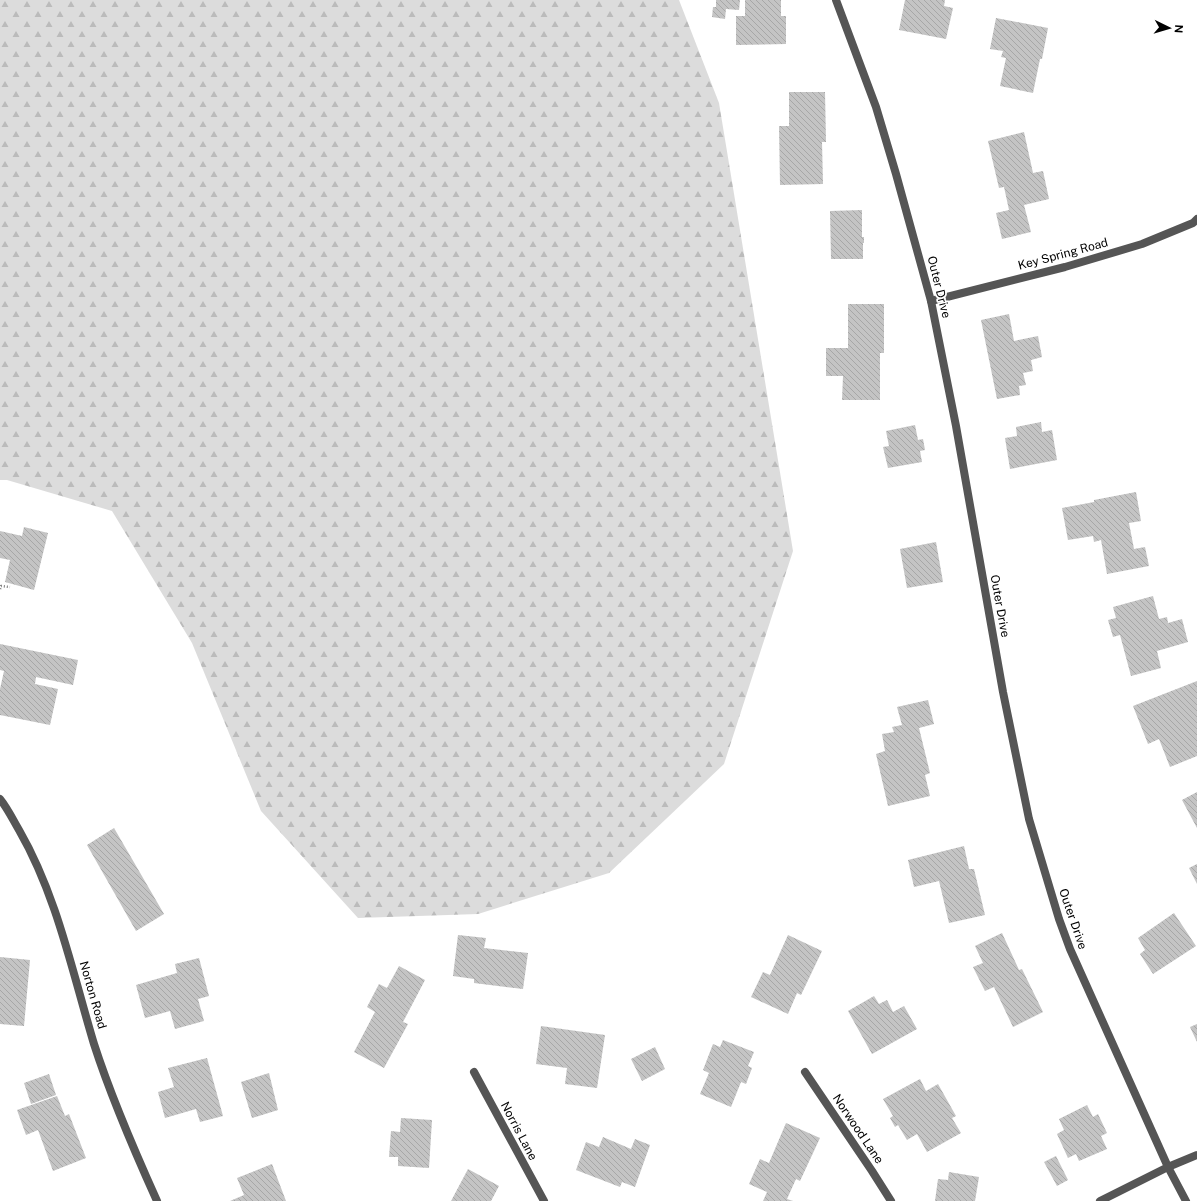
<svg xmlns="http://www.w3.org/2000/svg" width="1197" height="1201" font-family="'Public Sans',sans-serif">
<defs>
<pattern id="forest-firs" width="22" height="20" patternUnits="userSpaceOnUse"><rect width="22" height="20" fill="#dcdcdc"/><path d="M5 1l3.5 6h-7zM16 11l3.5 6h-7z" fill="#bbb"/></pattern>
<pattern id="building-back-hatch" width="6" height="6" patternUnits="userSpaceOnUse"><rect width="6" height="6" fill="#c4c4c4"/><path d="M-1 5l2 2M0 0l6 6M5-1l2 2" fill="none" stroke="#a7a7a7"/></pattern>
</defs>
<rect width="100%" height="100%" fill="#fff"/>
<polygon fill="url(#forest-firs)" points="0,0 679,0 719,103 793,551 724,764 609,873 478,914 358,918 261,811 192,643 112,511 7,480 0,480"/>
<g fill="url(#building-back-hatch)">
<polygon points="716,0 740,0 739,10 726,9 725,19 712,17 713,7 716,7"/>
<polygon points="745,0 781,0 781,16 786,16 786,44 736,45 736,16 745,16"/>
<polygon points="905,0 945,0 944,6 953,8 946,39 899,30"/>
<polygon points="996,18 1048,28 1042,59 1040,59 1033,93 1000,86 1006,58 1001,57 1003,51 990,49"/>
<polygon points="789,92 825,92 826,142 822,142 823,184 780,185 779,126 789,126"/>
<polygon points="1024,132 1033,173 1043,171 1049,199 1024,205 1031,232 1002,239 996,213 1009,210 1004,187 999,188 988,141"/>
<polygon points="862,210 862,237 864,237 864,243 863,243 863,259 831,259 830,211"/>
<polygon points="848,304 884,304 884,353 880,353 880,400 842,400 843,376 826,376 826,348 848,348"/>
<polygon points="1009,314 1014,341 1038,336 1042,357 1031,360 1033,371 1023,373 1026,385 1019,386 1020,395 997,399 981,320"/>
<polygon points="1041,422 1042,432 1052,430 1057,460 1010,469 1005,438 1017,436 1016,427"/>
<polygon points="915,425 918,440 923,439 925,450 920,451 922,462 888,468 883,447 889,446 886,431"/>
<polygon points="1136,492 1141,521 1129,523 1134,549 1145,547 1149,566 1107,574 1101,540 1094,542 1093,536 1068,540 1062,508 1094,502 1094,500"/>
<polygon points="24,527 48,533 34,590 5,582 10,560 0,558 0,531 22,536"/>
<polygon points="936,542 943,582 907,588 900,549"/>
<polygon points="1153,596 1159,619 1167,617 1168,623 1182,619 1188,642 1157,651 1161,668 1131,676 1120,635 1113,637 1108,620 1116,618 1113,607"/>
<polygon points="0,644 78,660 73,685 36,677 35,684 58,689 50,725 0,715 0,689 4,671 0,670"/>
<polygon points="1197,681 1197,756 1170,767 1159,739 1148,744 1133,706"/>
<polygon points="928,700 934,724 919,728 930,773 925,775 930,796 888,806 876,754 885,751 882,734 894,732 892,727 902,725 897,707"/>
<polygon points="1197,792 1197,828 1182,800"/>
<polygon points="114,828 164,914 136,931 87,845"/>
<polygon points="964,846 969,869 974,869 985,915 949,923 939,881 914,887 908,860"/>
<polygon points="1197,864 1197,884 1189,868"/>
<polygon points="1174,913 1196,946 1153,974 1140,954 1145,950 1138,938"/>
<polygon points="1002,933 1019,970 1022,969 1043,1012 1013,1027 994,987 985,991 973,967 983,963 975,946"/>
<polygon points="458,935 486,938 484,948 528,953 523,989 474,983 474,979 453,976"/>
<polygon points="788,935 822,951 801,995 797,993 788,1014 751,997 763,972 770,975"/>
<polygon points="0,957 30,960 24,1026 0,1024"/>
<polygon points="199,958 209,996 198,999 204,1021 175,1029 170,1011 145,1018 136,985 177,973 175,964"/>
<polygon points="399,966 425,980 403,1022 408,1024 384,1068 354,1052 375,1012 367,1007 379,984 387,988"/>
<polygon points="874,996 879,1004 887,1000 893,1012 904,1006 917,1029 872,1054 848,1011"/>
<polygon points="1197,1024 1197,1042 1190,1027"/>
<polygon points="541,1026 605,1035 597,1088 565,1084 567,1068 536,1064"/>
<polygon points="723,1040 754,1052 748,1066 752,1068 746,1084 741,1082 731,1107 700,1094 709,1073 703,1070 713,1044 720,1047"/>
<polygon points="655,1047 665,1069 642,1081 631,1059"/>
<polygon points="207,1058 223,1116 200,1122 196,1109 165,1118 158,1092 174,1087 168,1068"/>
<polygon points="269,1073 278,1110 252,1118 241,1082"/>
<polygon points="49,1074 56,1095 31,1104 24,1083"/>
<polygon points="920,1079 926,1091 938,1084 956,1116 952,1118 961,1133 927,1152 917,1134 907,1140 898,1125 895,1127 890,1118 893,1116 883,1099"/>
<polygon points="57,1096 65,1116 69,1114 86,1158 53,1171 38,1130 26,1135 17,1110"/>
<polygon points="1087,1105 1093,1117 1098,1114 1107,1133 1101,1136 1107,1149 1079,1161 1076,1154 1068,1158 1057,1134 1064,1130 1059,1119"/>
<polygon points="401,1118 432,1120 429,1168 398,1166 398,1157 389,1157 391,1131 400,1132"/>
<polygon points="786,1123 820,1138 800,1181 796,1179 787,1199 793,1201 763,1201 767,1192 749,1184 760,1159 769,1163"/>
<polygon points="603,1137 631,1149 635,1139 650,1145 635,1187 622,1182 620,1187 576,1170 586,1142 599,1147"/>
<polygon points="1056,1156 1068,1180 1057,1186 1044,1162"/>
<polygon points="272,1164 286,1201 230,1201 244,1195 237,1178"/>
<polygon points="468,1169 499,1186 491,1201 451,1201"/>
<polygon points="949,1172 979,1177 975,1201 935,1201 938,1179 948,1180"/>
</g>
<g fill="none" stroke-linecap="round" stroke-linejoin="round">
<polyline stroke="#777" stroke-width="2.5" stroke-dasharray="1 2" stroke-linecap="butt" points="0,589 1,586 10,587"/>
<g stroke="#555" stroke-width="8">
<polyline points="931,301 1065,267 1142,244 1193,223 1197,219"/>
<path d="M0,799C8,809 13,820 19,830C57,896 72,971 94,1044C111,1097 134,1150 157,1201"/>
<polyline points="474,1072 544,1201"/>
<polyline points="805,1072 872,1171 891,1201"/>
<polyline points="1168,1167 1197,1155"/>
</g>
<g stroke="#555" stroke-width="8">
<polyline points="836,0 876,107 896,174 931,301 956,426 1003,692 1029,819 1059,919 1070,949 1168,1167 1186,1201"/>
<polyline points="1100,1201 1168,1167"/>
</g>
</g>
<g text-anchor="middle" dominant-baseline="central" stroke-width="3.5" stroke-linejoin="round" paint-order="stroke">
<g font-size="12" fill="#000" stroke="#fff">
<text transform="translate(1063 254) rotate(-15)">Key Spring Road</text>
<text transform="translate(939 287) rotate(76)">Outer Drive</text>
<text transform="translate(1000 606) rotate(80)">Outer Drive</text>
<text transform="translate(1073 919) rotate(71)">Outer Drive</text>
<text transform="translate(93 995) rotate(74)">Norton Road</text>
<text transform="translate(858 1129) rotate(56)">Norwood Lane</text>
<text transform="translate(519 1131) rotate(62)">Norris Lane</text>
</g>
</g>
<g transform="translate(1169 28) rotate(95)" stroke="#ffffff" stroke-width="3" paint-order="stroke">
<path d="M0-3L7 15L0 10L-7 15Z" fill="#000000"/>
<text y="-6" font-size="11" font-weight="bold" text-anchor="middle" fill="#000000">N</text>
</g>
</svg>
